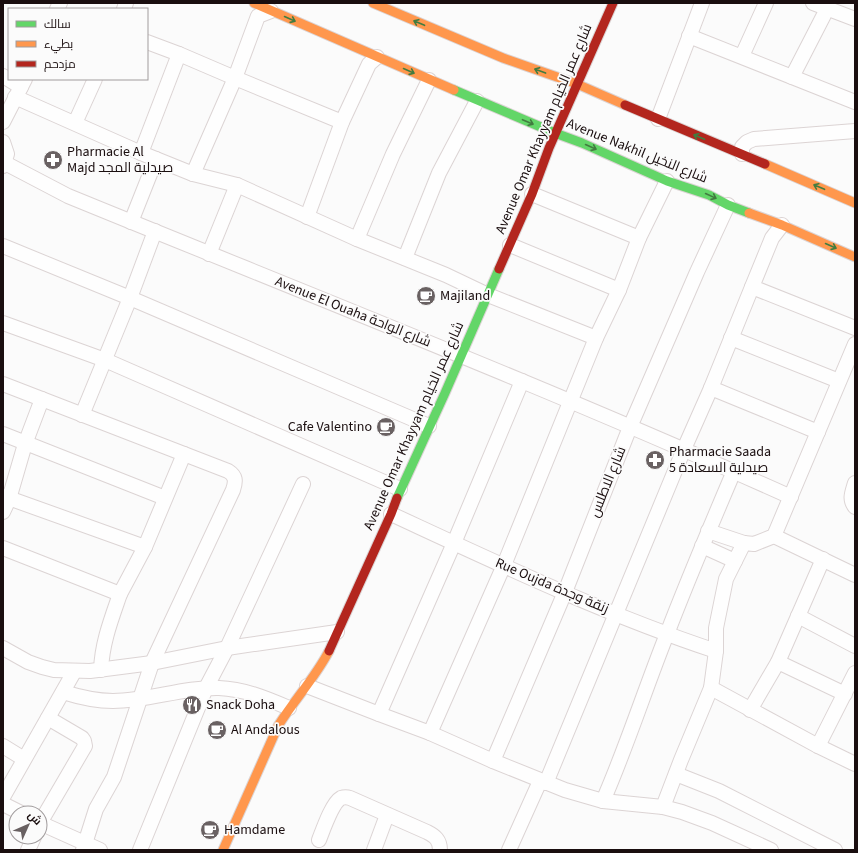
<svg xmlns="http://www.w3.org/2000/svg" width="858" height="853" font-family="'Source Sans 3',Cairo,sans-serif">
<rect width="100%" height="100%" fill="#fbfbfb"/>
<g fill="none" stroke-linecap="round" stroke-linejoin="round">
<g stroke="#dcd4d4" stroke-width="16">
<g id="street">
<polyline points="813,3 855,19"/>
<polyline points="57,9 60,3"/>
<polyline points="124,9 126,3"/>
<polyline points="689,36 855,102"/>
<polyline points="147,42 179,54 235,78 342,122"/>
<polyline points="742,56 766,3"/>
<polyline points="3,76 21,87"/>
<polyline points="792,77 827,9"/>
<polyline points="15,97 141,153 193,174 237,185 357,239 446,275 488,295 596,338"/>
<polyline points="658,119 702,3"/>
<polyline points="3,122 25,79"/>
<polyline points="75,123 95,79"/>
<polyline points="3,142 7,154 3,166"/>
<polyline points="141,153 179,54"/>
<polyline points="742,154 742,147 747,142 754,139 855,131"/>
<path d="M5,163L68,196C310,295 553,390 791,497"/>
<polyline points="193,174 235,78 258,16 271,11"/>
<polyline points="532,194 639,238"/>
<polyline points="307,217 342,122 369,64 377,57"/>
<polyline points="131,222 156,159"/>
<polyline points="357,239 393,154 429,80"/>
<polyline points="510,245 619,290"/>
<polyline points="3,246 130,298 429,426"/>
<polyline points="209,254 237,185"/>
<polyline points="405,258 439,173 477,101"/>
<polyline points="752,287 855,328"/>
<polyline points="3,323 105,360 400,489"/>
<polyline points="731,338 839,381"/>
<path d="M3,384L228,471C236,476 236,481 233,490L152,663L114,777L96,809L83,850"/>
<polyline points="711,388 818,432"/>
<polyline points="82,415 130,298 155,231"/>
<polyline points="3,434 165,498"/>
<path d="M855,483C852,493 849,499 855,507"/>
<polyline points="3,496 145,547"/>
<polyline points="3,512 9,499 25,444 42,399"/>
<path d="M391,514C497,563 604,614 716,651"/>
<polyline points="708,531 744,543"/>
<polyline points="774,536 855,575"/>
<polyline points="702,546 735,561"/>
<polyline points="3,548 120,594 145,547 184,454"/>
<polyline points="798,616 855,646"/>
<polyline points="3,648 28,662 42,667 54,670 90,671 152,663 227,648 337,632"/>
<polyline points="778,662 845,694"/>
<path d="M101,670C102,643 111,620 120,594"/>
<polyline points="307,686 379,714 430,733 493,761 565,790 603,801 663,807 682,812 712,823 771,850"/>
<polyline points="711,688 818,746 855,764"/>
<path d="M63,692C79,697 95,701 113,701C149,701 183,687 219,688C244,689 266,698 289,708"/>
<polyline points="750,710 778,662 823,559"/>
<polyline points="379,714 454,543 522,381"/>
<polyline points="430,733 504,565 596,338 619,290 639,238 667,181"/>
<polyline points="3,746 24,759"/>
<polyline points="818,746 855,673"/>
<polyline points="493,761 565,592 630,427 697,272 728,205"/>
<polyline points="676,774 719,791 835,850"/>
<polyline points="546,783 684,449 711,388 752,287 772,238 782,225"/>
<polyline points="3,797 74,672"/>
<path d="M603,801C627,746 645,689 667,634C688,579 711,525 734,471"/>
<polyline points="3,804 21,813"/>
<polyline points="663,807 681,760 711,688 716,651 716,628 726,579 744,543 754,544 774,536 855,344"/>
<polyline points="40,823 85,746 84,741 82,738 48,718"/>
<polyline points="40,823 100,850"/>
<path d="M319,840C323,830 332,803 341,798C344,797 347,797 350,798L427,832C435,836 440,840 440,850"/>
<polyline points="28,850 34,837"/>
<polyline points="140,850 206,688 227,648 303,484"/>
<polyline points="374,850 387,815"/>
<polyline points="509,850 540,781"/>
</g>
</g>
<g stroke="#dcd4d4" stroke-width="11">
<g id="fast">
<polyline points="454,90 555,133 582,143 667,181 709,195 728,205 749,213"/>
<polyline points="397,498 445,393 499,269"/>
</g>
</g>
<g stroke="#dcd4d4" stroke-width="11">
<g id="slow">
<polyline points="254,3 454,90"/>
<polyline points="373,3 503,58 577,84 625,105"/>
<polyline points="765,164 855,203"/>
<polyline points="749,213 782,225 855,257"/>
<path d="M223,850L278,726C294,700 315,678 329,651"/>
</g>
</g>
<g stroke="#dcd4d4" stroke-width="11">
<g id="jam">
<polyline points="625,105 765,164"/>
<polyline points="499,269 532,194 549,148 613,3"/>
<polyline points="329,651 391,514 397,498"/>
</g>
</g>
<use href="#street" stroke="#fefefe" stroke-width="14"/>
<use href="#fast" stroke="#63d668" stroke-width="9"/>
<use href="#slow" stroke="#ff974d" stroke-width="9"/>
<use href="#jam" stroke="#b3261e" stroke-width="9"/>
</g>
<defs><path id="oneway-shaft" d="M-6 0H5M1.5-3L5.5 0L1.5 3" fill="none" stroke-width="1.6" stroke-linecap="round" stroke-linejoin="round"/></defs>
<g stroke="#427c40">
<use href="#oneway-shaft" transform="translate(290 19) rotate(24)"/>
<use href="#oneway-shaft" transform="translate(419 23) rotate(-157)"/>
<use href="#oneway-shaft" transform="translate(409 71) rotate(24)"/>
<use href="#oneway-shaft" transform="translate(540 71) rotate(-160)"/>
<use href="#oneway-shaft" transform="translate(528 122) rotate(23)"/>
<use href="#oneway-shaft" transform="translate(699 137) rotate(-157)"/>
<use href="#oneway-shaft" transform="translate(591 147) rotate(24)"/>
<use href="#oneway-shaft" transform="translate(819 187) rotate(-157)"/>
<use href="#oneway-shaft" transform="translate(711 196) rotate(25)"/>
<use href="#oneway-shaft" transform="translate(831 246) rotate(24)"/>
</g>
<defs>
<g id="pharmacy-disc" transform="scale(1)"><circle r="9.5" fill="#696162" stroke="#fbfbfb"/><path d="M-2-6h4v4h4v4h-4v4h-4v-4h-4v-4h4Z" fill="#fff"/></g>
<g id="cafe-disc" transform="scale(1)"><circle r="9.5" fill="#696162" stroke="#fbfbfb"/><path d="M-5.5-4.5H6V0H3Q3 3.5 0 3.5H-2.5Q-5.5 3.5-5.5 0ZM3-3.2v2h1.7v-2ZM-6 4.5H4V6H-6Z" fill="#fff"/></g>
<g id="restaurant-disc" transform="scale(1)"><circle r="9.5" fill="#696162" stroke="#fbfbfb"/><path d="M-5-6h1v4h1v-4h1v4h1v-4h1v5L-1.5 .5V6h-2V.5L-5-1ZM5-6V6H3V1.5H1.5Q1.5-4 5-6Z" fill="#fff"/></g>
</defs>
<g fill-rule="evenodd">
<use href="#pharmacy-disc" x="53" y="160"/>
<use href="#cafe-disc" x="426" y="296"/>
<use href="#cafe-disc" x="386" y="427"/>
<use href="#pharmacy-disc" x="655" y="460"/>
<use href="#restaurant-disc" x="192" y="705"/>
<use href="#cafe-disc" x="217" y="730"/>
<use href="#cafe-disc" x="210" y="830"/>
</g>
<g text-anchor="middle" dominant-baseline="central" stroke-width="3.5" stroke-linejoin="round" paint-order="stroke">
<g font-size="14" fill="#1a0e0f" stroke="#fbfbfb">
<text transform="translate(544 129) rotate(-67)">Avenue Omar Khayyam شارع عمر الخيام</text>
<text transform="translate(637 151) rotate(22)">Avenue Nakhil شارع النخيل</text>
<text transform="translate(353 312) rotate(22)">Avenue El Ouaha شارع الواحة</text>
<text transform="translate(414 426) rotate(-66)">Avenue Omar Khayyam شارع عمر الخيام</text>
<text transform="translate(608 482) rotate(-68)">شارع الاطلس</text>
<text transform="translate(552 586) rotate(23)">Rue Oujda زنقة وجدة</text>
</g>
<g font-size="14" fill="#1a0e0f" stroke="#fbfbfb" text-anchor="start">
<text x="67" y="152">Pharmacie Al<tspan x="67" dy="16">Majd صيدلية المجد</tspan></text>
<text x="440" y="296">Majiland</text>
<text x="372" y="427" text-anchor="end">Cafe Valentino</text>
<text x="669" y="452">Pharmacie Saada<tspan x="669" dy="16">5 صيدلية السعادة</tspan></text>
<text x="206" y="705">Snack Doha</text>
<text x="231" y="730">Al Andalous</text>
<text x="224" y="830">Hamdame</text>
</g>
</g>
<rect width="858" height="853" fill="none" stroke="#1a0e0f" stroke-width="8"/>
<rect x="8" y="8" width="140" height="72" fill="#fbfbfb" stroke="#a19c9d"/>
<rect x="16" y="21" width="20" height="6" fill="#63d668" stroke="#a19c9d"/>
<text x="44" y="28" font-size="12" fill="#1a0e0f">سالك</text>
<rect x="16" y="41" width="20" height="6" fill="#ff974d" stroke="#a19c9d"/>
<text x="44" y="48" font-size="12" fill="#1a0e0f">بطيء</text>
<rect x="16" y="61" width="20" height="6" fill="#b3261e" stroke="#a19c9d"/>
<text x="44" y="68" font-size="12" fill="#1a0e0f">مزدحم</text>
<g transform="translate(28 825) rotate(45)"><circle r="19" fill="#fbfbfb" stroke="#a19c9d"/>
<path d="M0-3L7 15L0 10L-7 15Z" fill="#696162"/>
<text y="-6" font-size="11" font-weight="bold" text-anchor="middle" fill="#1a0e0f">ش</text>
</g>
</svg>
